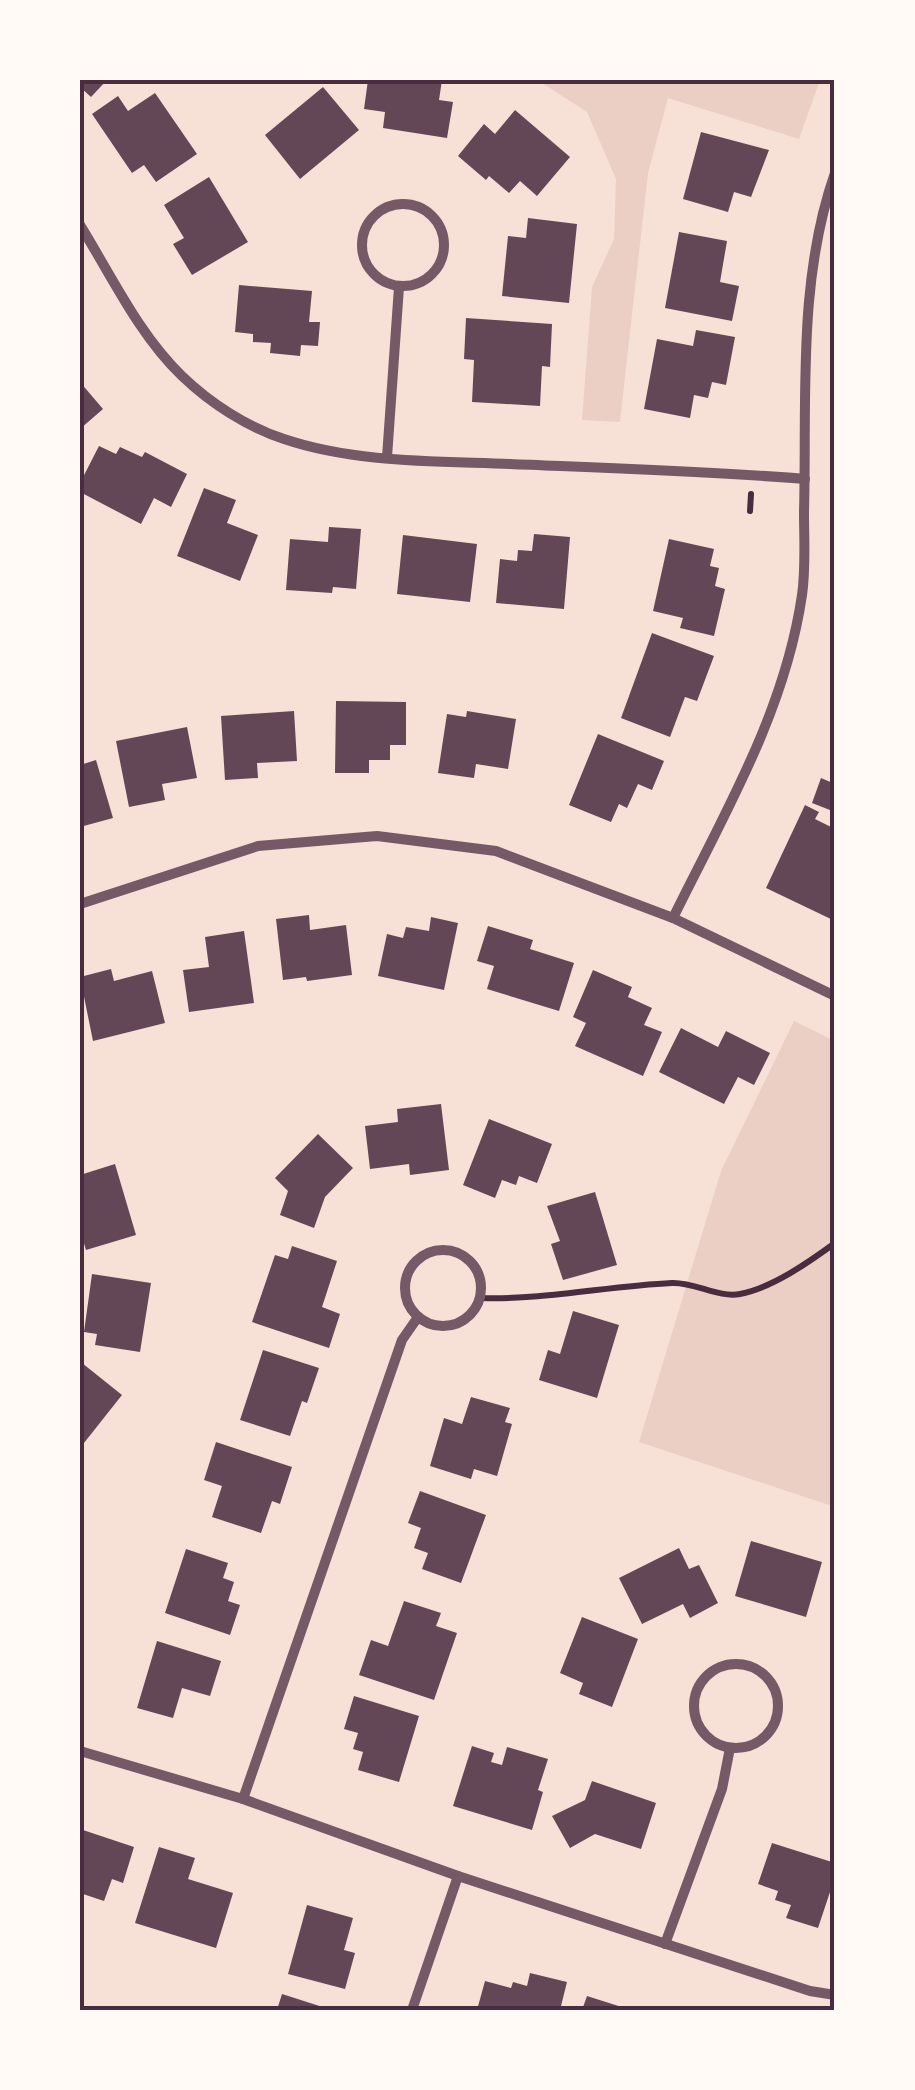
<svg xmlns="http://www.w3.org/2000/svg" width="915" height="2090" font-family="Signika,sans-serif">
<rect width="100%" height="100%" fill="#f7e1d7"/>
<g fill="#ebcfc5">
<polygon points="537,80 820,80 799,139 668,98 648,173 620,422 582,420 592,287 614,239 616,179 587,112"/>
<polygon points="794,1021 835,1041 835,1507 639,1442 721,1171"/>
</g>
<g fill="#644757">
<polygon points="80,80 107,80 91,97 80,87"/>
<polygon points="368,80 442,80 439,100 453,102 447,138 383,128 385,112 364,109"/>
<polygon points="323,87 359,130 300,179 265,135"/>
<polygon points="155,93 197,154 156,182 144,165 132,173 92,114 118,96 128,111"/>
<polygon points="515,110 570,157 537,196 520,181 509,193 489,176 486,180 458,156 484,124 495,134"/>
<polygon points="701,132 769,150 751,197 734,192 728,212 683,199"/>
<polygon points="209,177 248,242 192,275 173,244 184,238 164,205"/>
<polygon points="528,218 577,224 569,303 502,296 508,236 526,238"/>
<polygon points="679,232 727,241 720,282 739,286 732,321 665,308"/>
<polygon points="239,285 312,291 309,322 320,322 318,346 301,345 300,356 270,353 271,343 253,342 253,334 235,332"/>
<polygon points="466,318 552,324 550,367 542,366 540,406 472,402 474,360 464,359"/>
<polygon points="696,330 735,337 726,385 712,382 708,398 694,395 690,418 644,409 657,339 693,346"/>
<polygon points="80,382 103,409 80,429"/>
<polygon points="99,446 116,454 120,447 142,457 145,452 187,474 171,507 154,498 141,524 80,492 80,483"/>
<polygon points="204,488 236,500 227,523 258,535 240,581 177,556"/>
<polygon points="329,527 361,529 356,589 333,587 332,593 286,590 290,539 328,542"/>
<polygon points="534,534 570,537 564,609 496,603 500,559 517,561 518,550 532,551"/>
<polygon points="403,535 477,544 470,602 397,594"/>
<polygon points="669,539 714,549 710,566 719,568 715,586 725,589 714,636 680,628 683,618 653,611"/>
<polygon points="652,633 714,656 697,701 685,697 670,737 621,718"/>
<polygon points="336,701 406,702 406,745 390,745 390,760 369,760 369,773 335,773"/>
<polygon points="294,711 297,761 257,763 258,778 225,780 221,716"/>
<polygon points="467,711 516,719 508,769 476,764 474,778 438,773 447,714 466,717"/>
<polygon points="187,727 197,778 162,784 165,800 129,807 116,741"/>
<polygon points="598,734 664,761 652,790 638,784 627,808 619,804 611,822 569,805"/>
<polygon points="96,760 113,818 80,827 80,765"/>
<polygon points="821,778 835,784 835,812 812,803"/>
<polygon points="805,805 819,812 815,819 835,829 835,921 766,888"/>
<polygon points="309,915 310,930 346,925 352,975 307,981 306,977 283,980 276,919"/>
<polygon points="431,917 458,923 444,990 378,976 387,934 403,938 406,927 429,931"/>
<polygon points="488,926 533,940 530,949 574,963 559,1011 487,989 494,966 477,961"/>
<polygon points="244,931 254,1003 189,1012 183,970 209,967 205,937"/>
<polygon points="111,969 114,981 152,971 165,1023 93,1041 80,977"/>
<polygon points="593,970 632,987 628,997 652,1008 644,1025 662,1032 643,1076 575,1046 586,1023 573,1017"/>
<polygon points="681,1028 718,1047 726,1031 770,1053 754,1085 738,1077 724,1104 659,1072"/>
<polygon points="441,1104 449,1170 410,1175 409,1164 370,1169 365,1126 398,1122 397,1109"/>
<polygon points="489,1119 552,1144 537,1183 519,1176 516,1185 502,1180 495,1198 463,1185"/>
<polygon points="318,1134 353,1168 325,1197 314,1228 280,1215 288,1191 275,1178"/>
<polygon points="115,1164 136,1235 86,1250 80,1230 80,1175"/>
<polygon points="595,1192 617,1265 563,1280 551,1244 560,1241 547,1206"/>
<polygon points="292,1246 337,1261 322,1307 340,1314 329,1348 252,1322 275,1255 288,1259"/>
<polygon points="92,1274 151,1283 140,1352 95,1345 97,1334 84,1332"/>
<polygon points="573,1311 619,1325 597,1398 539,1380 548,1350 560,1354"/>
<polygon points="263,1350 319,1368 307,1403 302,1401 290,1436 240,1420"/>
<polygon points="82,1363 122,1395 80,1448 80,1366"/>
<polygon points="471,1397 510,1408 505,1422 512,1424 497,1476 474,1469 471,1479 430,1466 444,1418 462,1424"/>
<polygon points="216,1442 292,1467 280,1504 272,1501 261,1533 212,1517 222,1486 204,1480"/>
<polygon points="420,1491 486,1515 461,1583 422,1569 428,1553 414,1548 421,1528 408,1523"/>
<polygon points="751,1541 822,1562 806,1617 735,1596"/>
<polygon points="679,1548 689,1569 699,1565 718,1603 690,1618 683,1604 642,1624 619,1578"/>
<polygon points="186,1549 228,1563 223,1578 234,1582 228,1601 240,1605 230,1635 165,1613"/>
<polygon points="404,1601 441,1613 436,1626 457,1633 434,1700 359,1675 371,1640 388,1646"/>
<polygon points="582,1617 638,1639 612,1707 579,1694 583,1683 560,1673"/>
<polygon points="157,1641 221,1661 210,1696 182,1688 173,1718 137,1708"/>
<polygon points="354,1696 419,1716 399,1782 358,1770 363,1752 353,1749 358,1733 344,1729"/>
<polygon points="472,1746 494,1753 491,1762 502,1765 507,1747 548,1759 538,1790 543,1792 532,1830 453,1806"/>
<polygon points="592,1781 656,1803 641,1849 595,1834 570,1848 552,1816 585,1800"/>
<polygon points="80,1829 134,1847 123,1883 112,1879 104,1901 80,1893"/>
<polygon points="772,1843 835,1863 835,1877 818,1928 786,1918 791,1905 775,1900 778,1891 758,1884"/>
<polygon points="159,1847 195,1858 188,1879 233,1893 216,1948 135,1923"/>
<polygon points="307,1905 353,1918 344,1950 355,1953 345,1989 288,1974"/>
<polygon points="530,1973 567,1982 560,2010 477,2010 485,1981 511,1988 513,1982 527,1986"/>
<polygon points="282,1994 329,2009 329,2010 277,2010"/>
<polygon points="587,1996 628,2009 628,2010 582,2010"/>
</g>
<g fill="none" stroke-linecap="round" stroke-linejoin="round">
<g stroke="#4a2c40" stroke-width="6">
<polyline points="750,511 751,494"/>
<path d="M481,1298C545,1300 608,1286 672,1283C695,1282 718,1298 740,1294C772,1288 809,1262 835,1243"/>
</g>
<g stroke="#755966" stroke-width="10">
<circle cx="403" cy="245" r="41"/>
<path d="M80,225C111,275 139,335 182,376C210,403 247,427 284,439C355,463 436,461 510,464C608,468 707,471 805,479"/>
<polyline points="387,457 399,287"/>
<polyline points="80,904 258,846 377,836 496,851 673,918 835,996"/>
<path d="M673,918C724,814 785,712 802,595C806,568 804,539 804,512C807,400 797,281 835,173"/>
<circle cx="443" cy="1288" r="38"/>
<circle cx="736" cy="1706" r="42"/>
<polyline points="80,1751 243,1799 458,1876 810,1991 835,1995"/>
<polyline points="243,1799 402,1340 418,1317"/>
<polyline points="665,1944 722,1789 730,1748"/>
<polyline points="412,2010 458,1876"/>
</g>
</g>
<rect width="915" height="2090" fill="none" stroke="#fffaf5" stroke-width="165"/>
<rect x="82" y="82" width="750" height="1926" fill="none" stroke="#4a2c40" stroke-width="4"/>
</svg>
